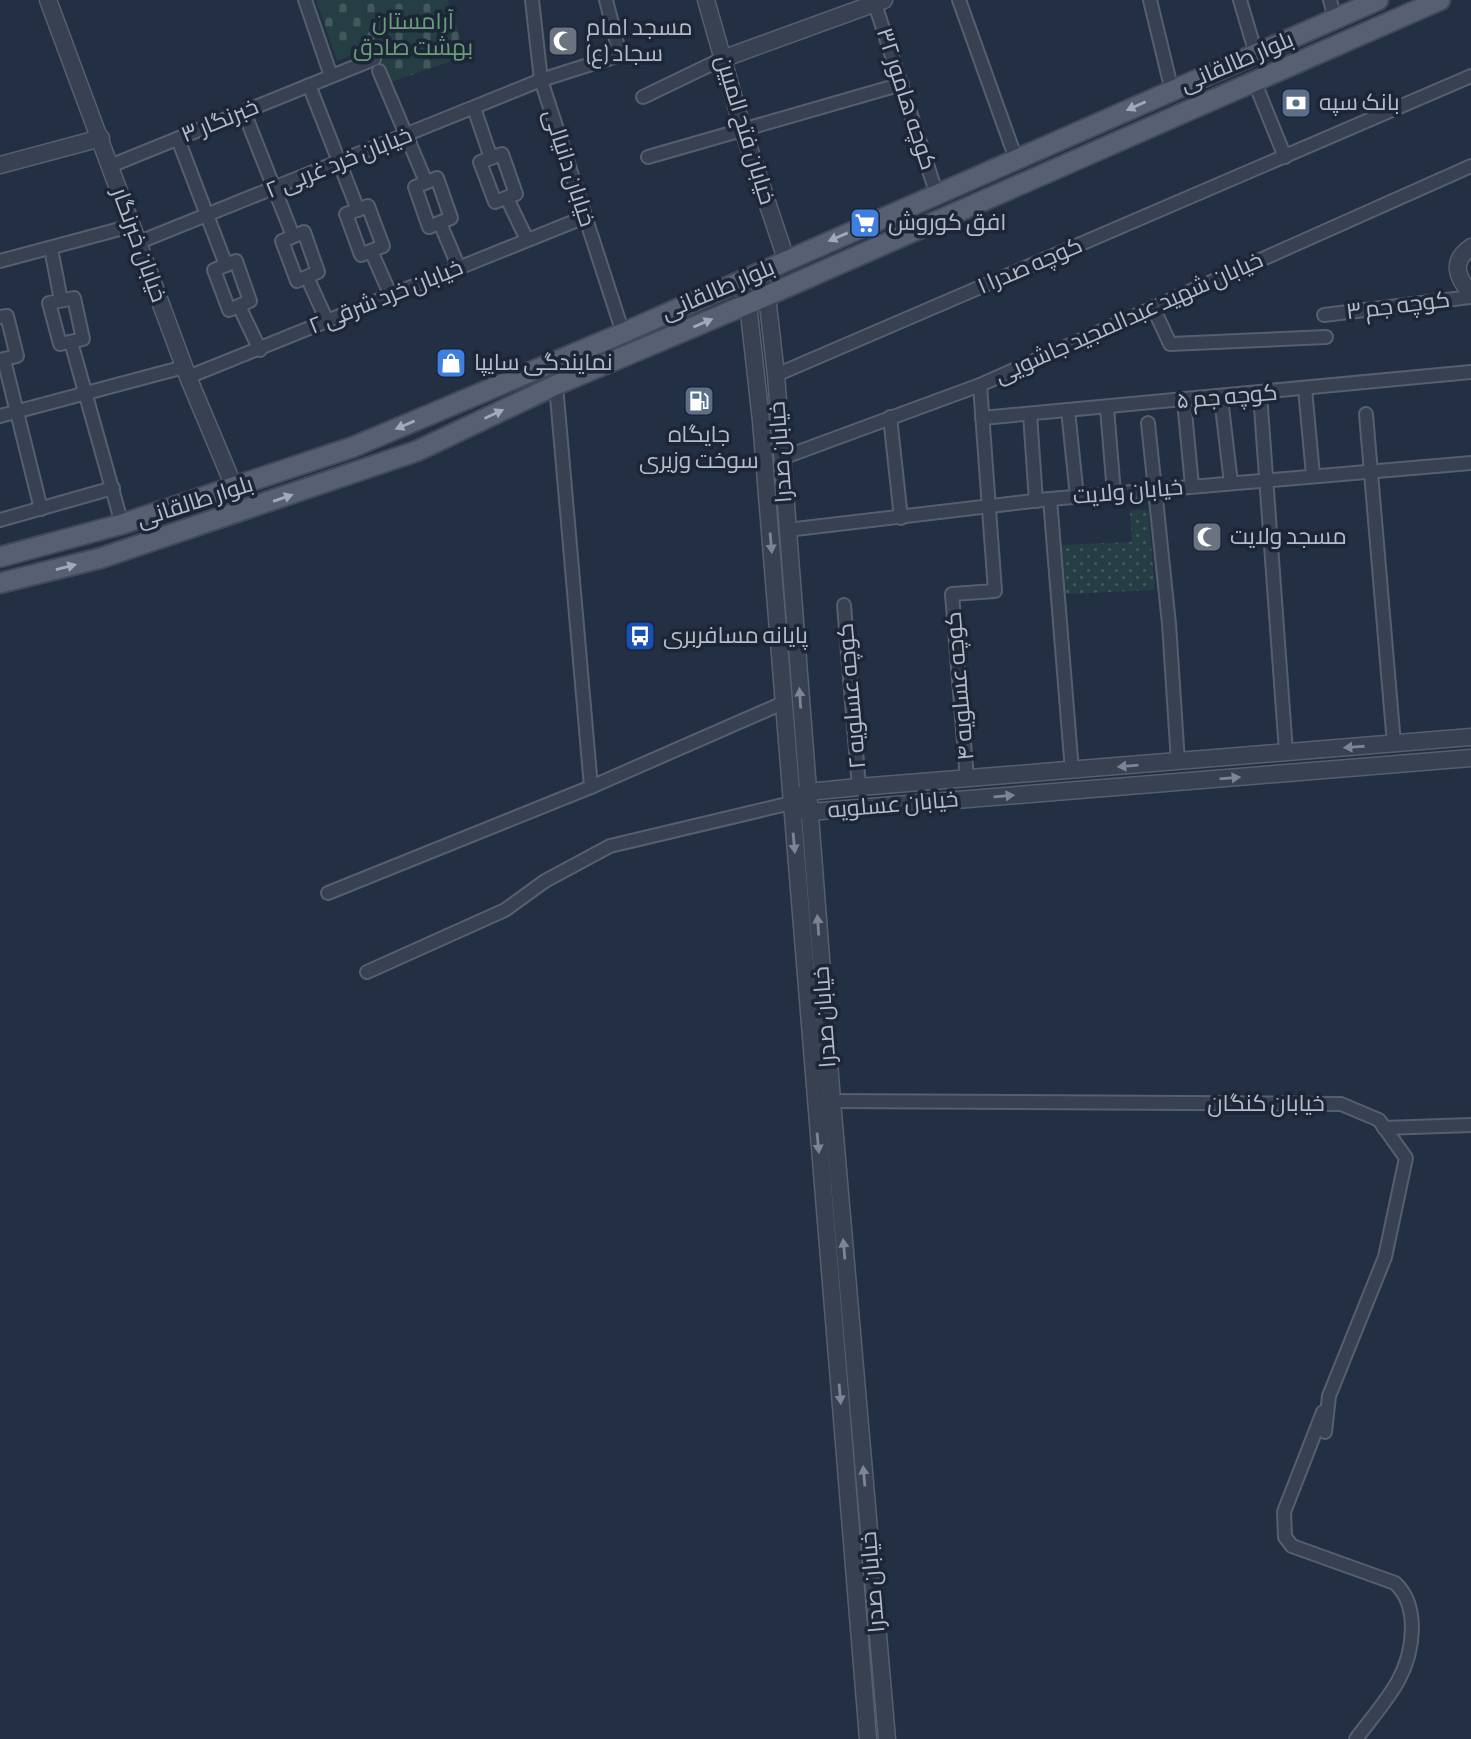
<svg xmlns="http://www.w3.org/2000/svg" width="1471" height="1739" font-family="'Sofia Sans Condensed',Cairo,sans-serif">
<defs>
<pattern id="cemetery-stones" width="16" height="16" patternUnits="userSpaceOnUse" patternTransform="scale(1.75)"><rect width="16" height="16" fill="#253e43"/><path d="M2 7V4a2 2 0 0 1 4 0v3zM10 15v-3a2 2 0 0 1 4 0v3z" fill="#42585d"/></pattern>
<pattern id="park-dots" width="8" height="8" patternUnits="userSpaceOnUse" patternTransform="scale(1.75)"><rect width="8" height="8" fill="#253e43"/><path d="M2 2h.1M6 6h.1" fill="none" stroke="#42585d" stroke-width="1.8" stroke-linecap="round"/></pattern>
</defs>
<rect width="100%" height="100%" fill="#232f42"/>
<polygon fill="url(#cemetery-stones)" points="316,0 448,0 466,56 388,83 374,46 337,61"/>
<polygon fill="url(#park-dots)" points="1130,510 1148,510 1155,590 1066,594 1061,545 1132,542"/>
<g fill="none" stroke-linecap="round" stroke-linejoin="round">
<g stroke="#555f6f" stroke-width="16">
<g id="minor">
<polyline points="305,0 331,76"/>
<polyline points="532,0 541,80 623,333"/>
<polyline points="959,0 1016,159"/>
<polyline points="1150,0 1172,91"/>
<polyline points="1240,0 1256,54"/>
<polyline points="1330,0 1335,19"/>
<polyline points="875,4 937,195"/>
<polyline points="379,71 426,182"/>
<polyline points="1255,83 1285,157"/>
<polyline points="309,85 358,210"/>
<polyline points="643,97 722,59"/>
<polyline points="474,108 491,158"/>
<polyline points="244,112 293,236"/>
<polyline points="178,139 226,265"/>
<polygon points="502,154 516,194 495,202 480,162"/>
<polyline points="648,157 902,84"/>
<polyline points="110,166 374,59"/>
<polygon points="437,178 451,218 429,227 415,187"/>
<polyline points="507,198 527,240"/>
<polygon points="368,206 383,246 361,255 346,214"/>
<polyline points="440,223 459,268"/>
<polygon points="304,232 318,272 297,281 282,241"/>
<polyline points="137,243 541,80 620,55 606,0"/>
<polyline points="51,249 61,300"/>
<polyline points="371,251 391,296"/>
<polyline points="0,261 131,226"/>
<polygon points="236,261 250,301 229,310 214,270"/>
<polyline points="307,277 327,321"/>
<polygon points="74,298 83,339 60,344 49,303"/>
<polyline points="239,306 260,350"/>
<polyline points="1153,307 1170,344 1326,337"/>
<polyline points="1324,315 1471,297"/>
<polyline points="0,317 7,316 17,356 0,360"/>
<polyline points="71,342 122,524"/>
<polyline points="4,360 41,509"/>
<polyline points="776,375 1471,76"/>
<polyline points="188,377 585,217"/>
<polyline points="556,385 591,787 783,703"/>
<polyline points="1305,389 1313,475"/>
<polyline points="1260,394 1286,752"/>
<polyline points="1221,398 1231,483"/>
<polyline points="1184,401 1192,486"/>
<polyline points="1107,408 1114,493"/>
<polyline points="1068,410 1077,497"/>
<polyline points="1030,414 1036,501"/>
<polyline points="1366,414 1394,744"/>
<polyline points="0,416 184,367"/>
<polyline points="890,417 901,518"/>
<polyline points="982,418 1471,372"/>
<polyline points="1148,423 1169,624 1178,762"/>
<polyline points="782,458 980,385 1471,166"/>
<polyline points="1050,499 1072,771"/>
<polyline points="0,520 113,488"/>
<polyline points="787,530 1050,499 1471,463"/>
<polyline points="844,605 859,787"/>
<polyline points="967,779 952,594 995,591 980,385"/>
<polyline points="328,893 591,787"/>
<polyline points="367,972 505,910 545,881 610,846 791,803"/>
<polyline points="826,1101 1341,1104 1379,1120 1406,1158 1385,1257 1329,1396 1325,1432"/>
<polyline points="1384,1128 1471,1125"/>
<path d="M1323,1412L1284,1512L1285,1537L1292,1546L1395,1583C1420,1606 1414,1652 1398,1681C1387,1701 1370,1720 1356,1739"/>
</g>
</g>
<g stroke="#555f6f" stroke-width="19">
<g id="tertiary">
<polyline points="48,0 188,377 235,489"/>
<polyline points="706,0 743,130 786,259"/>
<polyline points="722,59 884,0"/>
<polyline points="0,165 101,138"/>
<path d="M1471,247C1451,261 1456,277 1471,293"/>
<polyline points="758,272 767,296 776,375 832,1101 887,1739"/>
<polyline points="739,280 748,304 761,421 868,1739"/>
<polyline points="800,796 807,792 859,787 1471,737"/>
<polyline points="801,808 809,812 1471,758"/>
</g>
</g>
<g stroke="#414a5b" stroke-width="23">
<g id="primary">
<polyline points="0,557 122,524 353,447 623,333 1378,0"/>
<polyline points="0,583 101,558 417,451 556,385 748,304 1440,0"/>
</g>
</g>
<use href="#minor" stroke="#384152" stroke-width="12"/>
<use href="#tertiary" stroke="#384152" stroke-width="16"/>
<use href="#primary" stroke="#566072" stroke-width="19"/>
</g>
<defs><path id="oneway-solid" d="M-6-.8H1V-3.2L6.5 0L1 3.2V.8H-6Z" transform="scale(1.75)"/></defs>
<g fill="#a1aaba">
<use href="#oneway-solid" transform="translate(1136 106) rotate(156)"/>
<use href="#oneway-solid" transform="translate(838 237) rotate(157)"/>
<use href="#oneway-solid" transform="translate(703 323) rotate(-23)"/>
<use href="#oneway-solid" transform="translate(494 414) rotate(-25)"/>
<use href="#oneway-solid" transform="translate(405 425) rotate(157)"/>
<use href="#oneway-solid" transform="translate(283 498) rotate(-19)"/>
<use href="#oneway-solid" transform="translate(66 567) rotate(-14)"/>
</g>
<g fill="#7c8595">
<use href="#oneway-solid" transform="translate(771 543) rotate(85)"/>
<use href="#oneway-solid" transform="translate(800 698) rotate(-94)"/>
<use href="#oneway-solid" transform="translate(1354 747) rotate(176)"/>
<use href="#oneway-solid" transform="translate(1128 766) rotate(175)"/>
<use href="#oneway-solid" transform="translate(1230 778) rotate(-5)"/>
<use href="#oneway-solid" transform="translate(1004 796) rotate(-5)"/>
<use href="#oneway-solid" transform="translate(794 843) rotate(85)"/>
<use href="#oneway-solid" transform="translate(818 925) rotate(-94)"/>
<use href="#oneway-solid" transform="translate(818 1143) rotate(85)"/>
<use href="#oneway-solid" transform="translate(844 1249) rotate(-95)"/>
<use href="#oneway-solid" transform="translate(840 1394) rotate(85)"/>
<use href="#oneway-solid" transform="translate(864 1476) rotate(-95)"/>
</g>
<defs>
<g id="mosque-square" transform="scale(1.575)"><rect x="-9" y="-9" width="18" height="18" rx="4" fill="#6b7280" stroke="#1c2637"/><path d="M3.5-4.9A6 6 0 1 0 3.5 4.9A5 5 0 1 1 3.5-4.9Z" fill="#fff"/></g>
<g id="bank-square" transform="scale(1.575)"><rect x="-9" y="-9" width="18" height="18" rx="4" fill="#5c6f8a" stroke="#1c2637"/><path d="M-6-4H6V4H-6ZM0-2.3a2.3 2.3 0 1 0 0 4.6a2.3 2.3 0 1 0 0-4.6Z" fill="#fff"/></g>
<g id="supermarket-square" transform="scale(1.575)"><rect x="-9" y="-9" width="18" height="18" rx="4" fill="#3f7fe0" stroke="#1c2637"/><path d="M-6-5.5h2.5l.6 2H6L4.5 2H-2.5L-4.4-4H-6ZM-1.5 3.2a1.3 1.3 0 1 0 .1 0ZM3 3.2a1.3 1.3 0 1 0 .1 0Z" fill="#fff"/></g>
<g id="shop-square" transform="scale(1.575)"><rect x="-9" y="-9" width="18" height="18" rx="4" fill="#3f7fe0" stroke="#1c2637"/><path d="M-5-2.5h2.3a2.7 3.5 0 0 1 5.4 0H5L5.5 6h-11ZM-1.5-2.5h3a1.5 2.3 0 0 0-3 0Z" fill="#fff"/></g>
<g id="fuel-square" transform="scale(1.575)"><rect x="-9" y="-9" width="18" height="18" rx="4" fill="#5c6f8a" stroke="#1c2637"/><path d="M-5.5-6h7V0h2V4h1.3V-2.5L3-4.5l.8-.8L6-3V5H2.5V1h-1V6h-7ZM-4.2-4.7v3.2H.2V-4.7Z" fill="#fff"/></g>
<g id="bus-square" transform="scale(1.575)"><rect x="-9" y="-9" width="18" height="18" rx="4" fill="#1a4fb4" stroke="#1c2637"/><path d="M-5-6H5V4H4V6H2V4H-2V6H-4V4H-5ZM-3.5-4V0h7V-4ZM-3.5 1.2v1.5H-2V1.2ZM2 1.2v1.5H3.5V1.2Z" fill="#fff"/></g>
</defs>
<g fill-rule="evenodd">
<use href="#mosque-square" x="563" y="41"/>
<use href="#bank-square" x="1296" y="103"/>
<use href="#supermarket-square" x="865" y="223"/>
<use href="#shop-square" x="451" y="363"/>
<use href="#fuel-square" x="699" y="401"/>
<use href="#mosque-square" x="1207" y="537"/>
<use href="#bus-square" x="640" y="636"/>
</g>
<g text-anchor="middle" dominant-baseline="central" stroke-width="7" stroke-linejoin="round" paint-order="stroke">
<g font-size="23" fill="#699f78" stroke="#1c2637">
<text x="413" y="22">آرامستان<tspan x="413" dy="26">بهشت صادق</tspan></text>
</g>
<g font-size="23" fill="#b4bccc" stroke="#1c2637" text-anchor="start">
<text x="586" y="28">مسجد امام<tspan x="586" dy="26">سجاد (ع)</tspan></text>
<text x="1319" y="103">بانک سپه</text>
<text x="888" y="223">افق کوروش</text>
<text x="474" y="363">نمایندگی سایپا</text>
<text x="699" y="435" text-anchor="middle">جایگاه<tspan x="699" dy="26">سوخت وزیری</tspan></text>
<text x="1230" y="537">مسجد ولایت</text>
<text x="663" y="636">پایانه مسافربری</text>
</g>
<g font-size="23" fill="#b4bccc" stroke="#1c2637">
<text transform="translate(1237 62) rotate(-23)">بلوار طالقانی</text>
<text transform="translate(906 99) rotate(72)">کوچه هامور ۳۲</text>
<text transform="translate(220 121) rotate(-22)">خبرنگار ۳</text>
<text transform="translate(745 130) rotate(73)">خیابان فتح المبین</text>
<text transform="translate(339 163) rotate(-22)">خیابان خرد غربی ۲</text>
<text transform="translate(569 168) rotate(72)">خیابان دانیالی</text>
<text transform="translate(139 245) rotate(70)">خیابان خبرنگار</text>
<text transform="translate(1030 266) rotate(-23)">کوچه صدرا ۱</text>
<text transform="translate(718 290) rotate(-23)">بلوار طالقانی</text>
<text transform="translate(386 297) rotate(-22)">خیابان خرد شرقی ۲</text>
<text transform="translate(1398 306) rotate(-7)">کوچه جم ۳</text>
<text transform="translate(1129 318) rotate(-24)">خیابان شهید عبدالمجید جاشویی</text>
<text transform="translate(1227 397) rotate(-5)">کوچه جم ۵</text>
<text transform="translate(781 452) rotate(-94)">خیابان صدرا</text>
<text transform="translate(1128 492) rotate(-5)">خیابان ولایت</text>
<text transform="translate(195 502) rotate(-18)">بلوار طالقانی</text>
<text transform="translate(960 686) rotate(-95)">کوچه عسلویه ۴</text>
<text transform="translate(852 696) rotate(-95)">کوچه عسلویه ۲</text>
<text transform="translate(893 805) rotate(-5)">خیابان عسلویه</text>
<text transform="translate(825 1017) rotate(-94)">خیابان صدرا</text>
<text x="1266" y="1104">خیابان کنگان</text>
<text transform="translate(873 1582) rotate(-95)">خیابان صدرا</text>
</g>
</g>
</svg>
